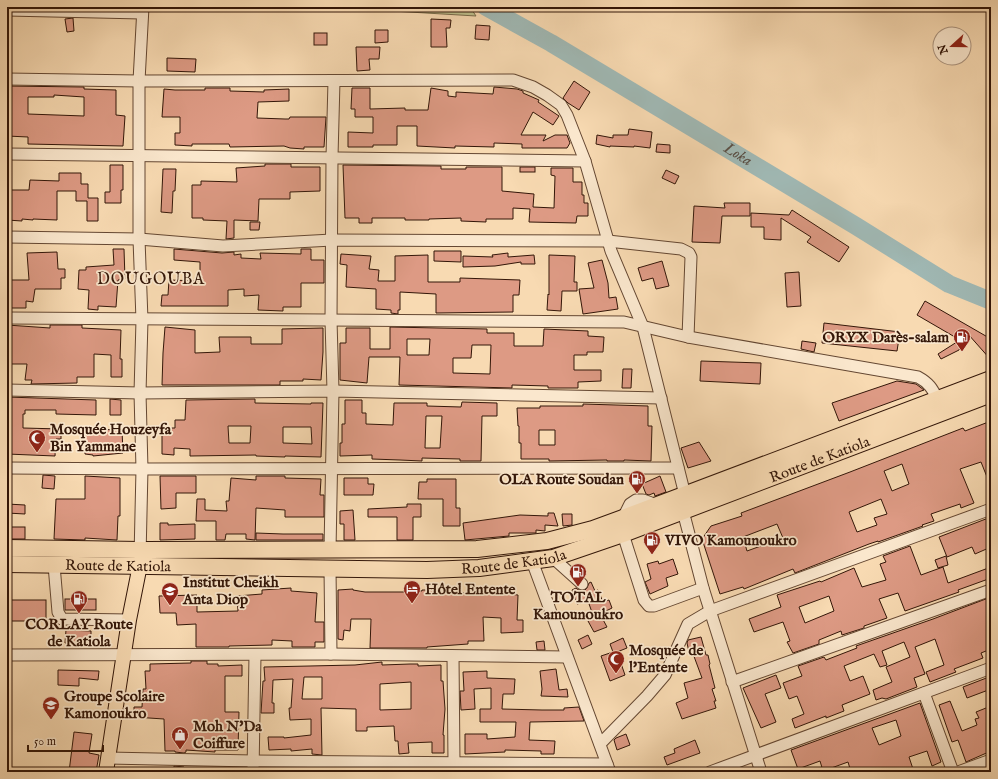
<svg xmlns="http://www.w3.org/2000/svg" width="998" height="779" font-family="'IM FELL English',serif">
<rect width="100%" height="100%" fill="#f8dab2"/>
<filter id="stains"><feTurbulence type="fractalNoise" baseFrequency=".005" numOctaves="4"/><feColorMatrix values="0 0 0 0 .2 0 0 0 0 .09 0 0 0 0 .02 0 0 0 .5 -.17"/></filter>
<radialGradient id="worn" r=".72"><stop offset=".6" stop-color="#630" stop-opacity="0"/><stop offset="1" stop-color="#630" stop-opacity=".3"/></radialGradient>
<polygon fill="#bdc08d" stroke="#786b4a" points="326,7 470,7 476,16"/>
<g fill="none" stroke-linecap="round" stroke-linejoin="round">
<path stroke="#a0b9b5" stroke-width="18" id="s1" d="M486,7L551,43L856,226L949,284L991,301"/>
</g>
<g fill="#dd9a84" stroke="#331608" fill-rule="evenodd">
<polygon points="73,18 74,31 67,32 65,19"/>
<polygon points="431,19 451,20 450,28 446,28 447,47 431,47"/>
<polygon points="476,25 490,26 489,40 475,39"/>
<polygon points="375,30 388,30 388,42 375,43"/>
<rect x="314" y="33" width="13" height="12"/>
<polygon points="356,47 380,47 379,59 369,59 370,70 357,71"/>
<polygon points="167,58 196,59 195,72 167,71"/>
<polygon points="574,81 590,92 579,110 568,103 563,98"/>
<path d="M7,86L84,87V89L116,90V115L125,116L123,146L28,144V137L7,136ZM54,95L84,97V116L28,114V97H54Z"/>
<polygon points="494,87 517,89 523,91 523,93 539,100 538,102 559,116 553,125 533,112 521,135 546,135 543,141 555,135 567,135 570,143 567,148 522,148 522,144 494,143 494,147 455,146 455,148 417,146 417,126 397,126 397,145 373,145 373,147 348,147 348,132 373,133 373,117 355,117 355,109 351,109 352,88 370,88 370,109 405,108 405,110 428,110 431,88 448,91 448,96 456,97 456,92 493,94"/>
<polygon points="205,88 230,88 230,91 264,92 264,90 289,89 289,101 258,102 257,118 285,119 289,119 290,117 326,117 324,147 304,147 304,149 290,148 284,146 230,147 229,144 192,144 192,146 175,145 175,133 180,133 180,117 162,117 164,89 175,90 205,90"/>
<polygon points="629,129 652,132 650,148 634,146 634,147 610,146 610,147 596,144 597,135 613,138 613,135 628,135"/>
<polygon points="657,144 670,145 670,153 656,152"/>
<polygon points="265,164 291,164 291,167 320,167 320,191 290,192 290,199 259,199 258,221 234,220 234,238 226,239 227,221 203,220 203,218 192,218 192,185 201,185 201,181 237,182 236,168 265,166"/>
<polygon points="110,165 123,165 123,190 121,190 121,203 105,203 105,192 110,192"/>
<polygon points="343,165 441,166 441,169 466,169 466,167 502,167 502,191 534,194 533,207 554,208 555,176 551,175 551,168 573,168 573,182 582,182 582,195 584,195 584,203 588,203 588,216 577,216 576,223 529,222 530,209 513,208 513,219 486,219 486,222 461,221 461,218 429,219 429,220 405,220 405,218 372,218 372,223 359,223 359,218 345,218"/>
<rect x="520" y="167" width="15" height="5"/>
<polygon points="163,169 176,169 175,191 173,191 172,213 161,212"/>
<polygon points="666,170 679,176 675,184 662,178"/>
<polygon points="59,173 81,173 81,184 88,184 88,198 98,198 98,221 87,221 87,201 76,201 76,191 57,191 57,220 33,219 33,220 22,219 22,221 7,220 7,191 11,191 12,190 29,190 30,180 59,181"/>
<polygon points="724,203 750,203 750,216 722,216 720,243 692,242 694,206 725,208"/>
<polygon points="792,210 849,247 839,262 807,242 811,237 781,218 781,240 764,239 764,227 751,227 751,213 789,215"/>
<polygon points="250,222 260,222 259,230 250,230"/>
<polygon points="113,249 124,249 125,279 118,280 116,307 98,306 98,310 88,309 89,290 78,289 79,270 86,270 86,267 114,265"/>
<polygon points="174,249 222,253 234,252 234,255 241,254 241,258 261,259 260,253 301,254 301,249 311,249 311,260 324,260 324,283 301,283 301,307 283,307 283,311 258,310 259,295 244,296 244,289 228,290 228,306 161,306 162,295 168,295 169,280 200,281 200,262 174,260"/>
<polygon points="434,251 461,251 461,262 434,261"/>
<polygon points="57,252 58,269 65,269 65,278 61,278 61,289 35,289 33,302 26,301 26,308 7,308 7,280 29,280 27,253"/>
<polygon points="508,253 508,257 534,255 535,264 521,264 521,262 495,266 463,267 463,256 493,257 492,255"/>
<polygon points="341,254 371,256 369,269 379,270 378,281 395,281 395,256 428,255 428,282 460,282 460,278 520,280 519,295 513,295 513,312 436,313 436,294 400,292 400,310 398,310 398,314 391,313 391,310 376,309 376,289 346,287 347,265 340,264"/>
<polygon points="549,255 575,256 574,282 577,282 577,291 562,291 561,311 547,310 548,294 549,295"/>
<polygon points="602,260 608,283 609,298 616,297 618,309 583,314 579,289 594,288 588,263"/>
<polygon points="662,261 669,286 656,289 653,278 642,281 638,268"/>
<polygon points="799,272 801,306 787,307 785,273"/>
<polygon points="925,301 991,339 991,360 968,334 959,350 941,359 938,354 960,340 917,315"/>
<polygon points="824,323 900,332 897,351 822,343"/>
<polygon points="7,325 50,328 50,325 82,325 82,328 121,330 120,359 122,359 122,377 111,377 111,355 94,354 94,377 77,377 77,383 31,384 32,380 25,380 27,364 7,364"/>
<polygon points="165,327 195,330 195,353 220,352 219,337 251,337 251,344 282,344 282,329 323,328 323,352 321,380 303,379 303,381 280,381 280,385 162,385 163,353"/>
<path d="M390,327L487,329V333H514V346H543L544,329L588,331V336L604,337L603,352H587V355H574V370H601V381L578,382V388H548V386L512,385V388L399,385L400,357H369L367,383L340,380V343H346V328H370V349H390ZM407,339H430L429,355H407ZM472,345H491L490,374L453,373V358H471Z"/>
<polygon points="802,341 816,343 814,352 801,349"/>
<polygon points="701,361 761,363 760,384 700,381"/>
<polygon points="623,369 632,369 631,388 622,388"/>
<polygon points="897,381 916,384 924,390 839,421 832,403"/>
<polygon points="7,397 96,400 96,415 56,414 56,410 25,410 25,414 23,414 23,428 61,429 61,439 56,439 55,456 7,454"/>
<polygon points="110,399 121,400 121,415 110,415"/>
<path d="M255,399V403L311,404V403H323L321,457L285,456V457L256,456V455L190,456V449L174,448V455L162,454V428H175V420H185L186,400ZM228,426H251L250,443H229ZM283,427H311L312,444L283,443Z"/>
<path d="M345,400H362V413H366V424L393,425L394,403H427V406L461,407L462,402L497,403V416H482L481,461H460V459L422,458V461L400,460L372,459V455L340,456V443H342V424H345ZM426,416H442L440,448H425Z"/>
<path d="M583,404L648,406V426H652L651,461L624,460V461H607V460L549,461V459H521V443H519V426H518L517,408H540V406H583ZM539,430H555V445H539Z"/>
<path d="M991,421V487L981,462L960,469L974,503L961,508L960,504L931,514L934,521L922,525L923,526L878,542V541L869,544L795,573L793,569L744,589L743,587L720,594L702,539L711,526L742,516L741,513L850,472L963,428L965,431ZM902,464L909,484L892,491L884,471ZM881,499L887,514L874,518L877,525L857,532L849,512ZM777,524L783,538L747,551L743,537Z"/>
<polygon points="85,429 122,430 123,453 93,456 93,455 85,454"/>
<polygon points="699,442 711,461 688,468 681,448"/>
<polygon points="43,475 55,476 54,489 42,488"/>
<polygon points="85,476 120,478 120,516 118,516 117,540 85,538 85,540 54,539 56,499 85,499"/>
<polygon points="160,476 196,476 196,493 176,493 176,508 161,509"/>
<polygon points="256,476 285,476 285,478 321,479 320,495 324,495 324,517 285,517 285,510 256,508 255,540 246,539 246,534 226,534 225,540 216,540 216,521 196,521 197,499 205,499 205,510 227,511 226,501 229,501 231,478 256,480"/>
<polygon points="660,476 666,492 655,496 654,493 649,495 646,494 642,484"/>
<polygon points="344,478 368,478 368,484 374,484 373,495 344,495"/>
<polygon points="427,479 456,479 456,508 460,508 460,526 443,526 443,499 418,499 419,482 427,482"/>
<polygon points="7,504 25,505 25,514 7,513"/>
<polygon points="407,504 421,504 421,517 413,517 413,540 397,540 397,517 368,517 368,509 407,507"/>
<polygon points="353,510 355,540 344,540 344,524 340,524 340,511"/>
<polygon points="548,513 554,513 558,526 545,525 545,531 536,530 536,533 509,533 509,536 465,540 463,523 520,515 548,516"/>
<polygon points="562,514 572,514 572,525 563,526"/>
<polygon points="991,517 991,547 975,554 972,547 947,557 939,537"/>
<polygon points="160,523 168,523 168,525 195,524 195,539 160,540"/>
<rect x="7" y="527" width="18" height="12"/>
<polygon points="256,533 283,534 323,534 323,540 256,540"/>
<path d="M910,546L921,575L943,567L948,583L991,567V578L958,590L959,592L905,611L898,593L879,599L887,618L864,626V628L842,635L841,631L819,640V644L793,653L787,642L790,641L783,622L754,632L749,619L781,607L777,595L820,581L821,582L854,568L862,587L886,580L880,564L886,562L883,556ZM829,596L834,611L805,623L799,607Z"/>
<polygon points="946,556 948,565 938,568 935,560"/>
<polygon points="673,559 678,574 666,578 668,586 650,594 645,582 651,579 647,564 658,561 659,564"/>
<polygon points="591,582 595,591 598,590 603,602 609,600 612,608 600,614 607,627 594,632 588,621 594,618 588,601 577,604 572,590 576,588 580,591 585,590 587,588 589,583"/>
<polygon points="291,588 291,591 317,593 315,622 324,622 324,642 315,642 315,647 292,647 292,641 272,640 272,645 229,646 229,647 196,647 196,624 177,625 176,613 160,613 159,596 197,595 197,612 238,611 237,596 262,594 262,590"/>
<polygon points="353,589 353,590 365,592 404,592 404,590 422,591 422,590 434,590 434,592 493,593 518,595 517,620 523,620 523,632 501,633 501,618 483,617 484,641 468,641 468,644 427,647 427,648 370,648 371,619 351,619 350,631 344,630 343,640 338,639 338,590"/>
<polygon points="991,597 991,649 981,653 983,658 954,669 956,672 930,682 926,672 944,665 935,639 915,647 925,674 914,678 917,687 886,699 882,698 876,700 873,690 892,682 886,667 910,657 904,642 882,651 887,665 880,667 874,654 844,666 850,681 863,676 870,694 842,705 844,711 826,718 826,716 795,728 792,719 804,714 797,696 789,699 783,683 802,676 798,666 824,657 826,660 857,648 856,646 933,619"/>
<rect x="65" y="599" width="31" height="11"/>
<rect x="7" y="600" width="39" height="21"/>
<polygon points="66,630 91,631 91,644 65,643"/>
<polygon points="588,635 592,644 582,649 578,640"/>
<polygon points="701,637 706,655 708,655 710,664 709,665 715,688 712,689 716,701 714,701 716,708 682,719 676,703 688,698 684,683 702,678 692,651 689,652 687,643 688,640"/>
<polygon points="623,638 627,648 617,652 625,675 610,681 601,656 613,652 610,644"/>
<polygon points="544,641 545,650 537,650 536,642"/>
<polygon points="191,661 207,661 207,664 218,664 218,666 242,665 242,676 225,676 225,712 239,712 238,750 215,750 215,752 186,750 186,752 184,753 175,752 175,751 165,751 164,719 134,717 134,707 142,707 143,689 146,689 145,671 150,671 150,664 191,663"/>
<path d="M382,662V665L410,664H418V666L441,665V681H443L445,709L443,735H444V753H432V742L408,743L409,753L399,754L398,741H395L394,726L367,727V731H356V709L321,708L322,755L312,754V749L291,751V749L269,750L268,737H284V738L311,735V719L290,720L289,708H291L293,679L273,680L272,703H274V713H261L263,681H265L264,667L355,665ZM304,677H322V699H302ZM411,682V709L380,710V684Z"/>
<polygon points="556,669 559,690 567,689 568,697 541,696 542,689 540,671"/>
<polygon points="58,670 99,671 98,680 79,678 79,686 58,685"/>
<polygon points="487,671 487,678 515,679 514,694 503,694 502,709 542,710 564,710 564,708 579,707 584,721 530,722 529,740 555,741 554,754 541,754 541,751 505,750 505,752 465,754 465,734 487,734 487,739 515,737 516,722 480,722 480,709 491,709 491,688 474,689 475,709 461,710 460,691 464,691 463,672"/>
<polygon points="776,675 781,688 765,694 776,722 761,728 743,688"/>
<polygon points="989,677 991,683 991,689 967,698 963,687"/>
<polygon points="950,701 962,731 977,725 975,719 979,718 976,712 991,706 991,751 966,762 958,740 952,742 939,705"/>
<path d="M920,703L941,762L932,766L927,751L909,757L914,772H851L848,762L823,771L820,761L798,769L791,750ZM896,720L901,736L879,745L872,728Z"/>
<polygon points="74,732 92,734 89,753 99,755 96,772 69,772"/>
<polygon points="626,734 630,745 617,750 614,740 616,738"/>
<polygon points="695,740 700,753 667,765 664,757 675,753 674,749"/>
<polygon points="174,766 184,767 184,772 174,772"/>
</g>
<g fill="none" stroke-linecap="round" stroke-linejoin="round">
<g stroke="#644732" stroke-width="13">
<g id="minor">
<polyline points="7,10 142,13"/>
<polyline points="7,79 139,81 513,80 533,87 547,95 561,105 567,115 585,161 611,251 643,327 685,495"/>
<polyline points="7,154 585,161"/>
<polyline points="7,237 139,239 223,246 332,240 608,241 681,249 689,253 691,257 688,337"/>
<path d="M7,318L624,322L688,337L918,377C929,383 932,388 938,400"/>
<polyline points="7,390 140,393 333,391 661,398"/>
<polyline points="7,468 142,469 678,468"/>
<polyline points="683,511 703,588 761,772"/>
<polyline points="623,518 630,504 636,500 643,500 657,505"/>
<polyline points="623,534 644,600 649,606 654,606 703,588"/>
<polyline points="330,550 333,391 331,320 332,157 334,81"/>
<polyline points="140,557 142,469 140,393 142,320 139,239 139,81 143,7"/>
<polyline points="553,558 582,584"/>
<polyline points="532,561 610,772"/>
<polyline points="54,565 58,612 62,619 129,620"/>
<polyline points="330,568 331,654"/>
<polyline points="7,655 331,654 567,657"/>
<polyline points="453,656 454,763"/>
<polyline points="732,682 991,590"/>
<polyline points="924,693 953,772"/>
<polyline points="600,744 647,696 665,675 688,624 710,611 991,509"/>
<polyline points="108,758 253,761 607,764"/>
<polyline points="253,772 255,655"/>
<polyline points="710,772 991,668"/>
<polyline points="958,772 991,760"/>
</g>
</g>
<g stroke="#331608" stroke-width="16">
<polyline id="major" points="106,772 129,620 140,565"/>
</g>
<g stroke="#331608" stroke-width="18">
<g id="highway">
<polyline points="7,548 140,550 477,549 547,541 593,529 623,518 991,379"/>
<path id="s2" d="M7,564L427,570L479,568L553,558L623,534L991,394"/>
</g>
</g>
<use href="#minor" stroke="#fae7cd" stroke-width="11"/>
<use href="#major" stroke="#f8dab2" stroke-width="14"/>
<use href="#highway" stroke="#f8dab2" stroke-width="16"/>
</g>
<defs>
<g id="fuel-pin" transform="scale(0.9)"><path d="M0 17L-7.5 6A9.5 9.5 0 1 1 7.5 6Z" fill="#8f2418" stroke="#fae7cd"/><path d="M-5.5-6h7V0h2V4h1.3V-2.5L3-4.5l.8-.8L6-3V5H2.5V1h-1V6h-7ZM-4.2-4.7v3.2H.2V-4.7Z" fill="#fff"/></g>
<g id="mosque-pin" transform="scale(0.9)"><path d="M0 17L-7.5 6A9.5 9.5 0 1 1 7.5 6Z" fill="#8f2418" stroke="#fae7cd"/><path d="M3.5-4.9A6 6 0 1 0 3.5 4.9A5 5 0 1 1 3.5-4.9Z" fill="#fff"/></g>
<g id="hotel-pin" transform="scale(0.9)"><path d="M0 17L-7.5 6A9.5 9.5 0 1 1 7.5 6Z" fill="#8f2418" stroke="#fae7cd"/><path d="M-6-4.5h1.5V1H6V5H4.5V3h-9V5H-6ZM-4 0a1.8 1.8 0 1 1 3.6 0ZM.5 0V-2.5h3Q6-2.5 6 0Z" fill="#fff"/></g>
<g id="school-pin" transform="scale(0.9)"><path d="M0 17L-7.5 6A9.5 9.5 0 1 1 7.5 6Z" fill="#8f2418" stroke="#fae7cd"/><path d="M0-5L7-2L0 1L-7-2ZM-4 1L0 2.5L4 1V4Q0 6-4 4Z" fill="#fff"/></g>
<g id="shop-pin" transform="scale(0.9)"><path d="M0 17L-7.5 6A9.5 9.5 0 1 1 7.5 6Z" fill="#8f2418" stroke="#fae7cd"/><path d="M-5-2.5h2.3a2.7 3.5 0 0 1 5.4 0H5L5.5 6h-11ZM-1.5-2.5h3a1.5 2.3 0 0 0-3 0Z" fill="#fff"/></g>
</defs>
<g fill-rule="evenodd">
<use href="#fuel-pin" x="962" y="337"/>
<use href="#mosque-pin" x="37" y="438"/>
<use href="#fuel-pin" x="637" y="479"/>
<use href="#fuel-pin" x="652" y="540"/>
<use href="#fuel-pin" x="578" y="572"/>
<use href="#hotel-pin" x="412" y="589"/>
<use href="#school-pin" x="170" y="591"/>
<use href="#fuel-pin" x="79" y="599"/>
<use href="#mosque-pin" x="616" y="659"/>
<use href="#school-pin" x="51" y="705"/>
<use href="#shop-pin" x="180" y="735"/>
</g>
<g text-anchor="middle" dominant-baseline="central" stroke-width="3.5" stroke-linejoin="round" paint-order="stroke">
<g font-size="15" font-weight="bold" fill="#331608" stroke="#fae7cd" text-anchor="start">
<text x="949" y="337" text-anchor="end">ORYX Darès-salam</text>
<text x="50" y="429">Mosquée Houzeyfa<tspan x="50" dy="17">Bin Yammane</tspan></text>
<text x="624" y="479" text-anchor="end">OLA Route Soudan</text>
<text x="665" y="540">VIVO Kamounoukro</text>
<text x="183" y="582">Institut Cheikh<tspan x="183" dy="17">Anta Diop</tspan></text>
<text x="425" y="589">Hôtel Entente</text>
<text x="578" y="597" text-anchor="middle">TOTAL<tspan x="578" dy="17">Kamounoukro</tspan></text>
<text x="79" y="624" text-anchor="middle">CORLAY Route<tspan x="79" dy="17">de Katiola</tspan></text>
<text x="629" y="650">Mosquée de<tspan x="629" dy="17">l'Entente</tspan></text>
<text x="64" y="696">Groupe Scolaire<tspan x="64" dy="17">Kamonoukro</tspan></text>
<text x="193" y="726">Moh N'Da<tspan x="193" dy="17">Coiffure</tspan></text>
</g>
<g font-size="15" fill="#331608" stroke="#fae7cd">
<text stroke="none"><textPath href="#s2" startOffset="831">Route de Katiola</textPath></text>
<text stroke="none"><textPath href="#s2" startOffset="507">Route de Katiola</textPath></text>
<text stroke="none"><textPath href="#s2" startOffset="111">Route de Katiola</textPath></text>
</g>
<g font-size="16" font-style="italic" fill="#594f45" stroke="#fae7cd">
<text stroke="none"><textPath href="#s1" startOffset="292">Loka</textPath></text>
</g>
<g font-size="16" letter-spacing="1" fill="#331608" stroke="#fae7cd">
<text x="151" y="280">DOUGOUBA</text>
</g>
</g>
<rect width="998" height="779" fill="none" stroke="#f8dab2" stroke-width="24"/>
<rect x="8" y="8" width="982" height="763" fill="none" stroke="#331608" stroke-width="2"/>
<rect x="12" y="12" width="974" height="755" fill="none" stroke="#331608"/>
<g transform="translate(952 46) rotate(249)"><circle r="19" fill="#fae7cd" stroke="#aa937e"/>
<path d="M0-3L7 15L0 10L-7 15Z" fill="#8f2418"/>
<text y="-6" font-size="11" font-weight="bold" text-anchor="middle" fill="#331608">N</text>
</g>
<path d="M28 745v6h75v-6" fill="none" stroke="#331608" stroke-width="2"/>
<text x="34" y="745" font-size="12" fill="#331608" stroke="#fae7cd" stroke-width="3" paint-order="stroke">50 m</text>
<rect width="100%" height="100%" filter="url(#stains)"/>
<rect width="100%" height="100%" fill="url(#worn)"/>
</svg>
